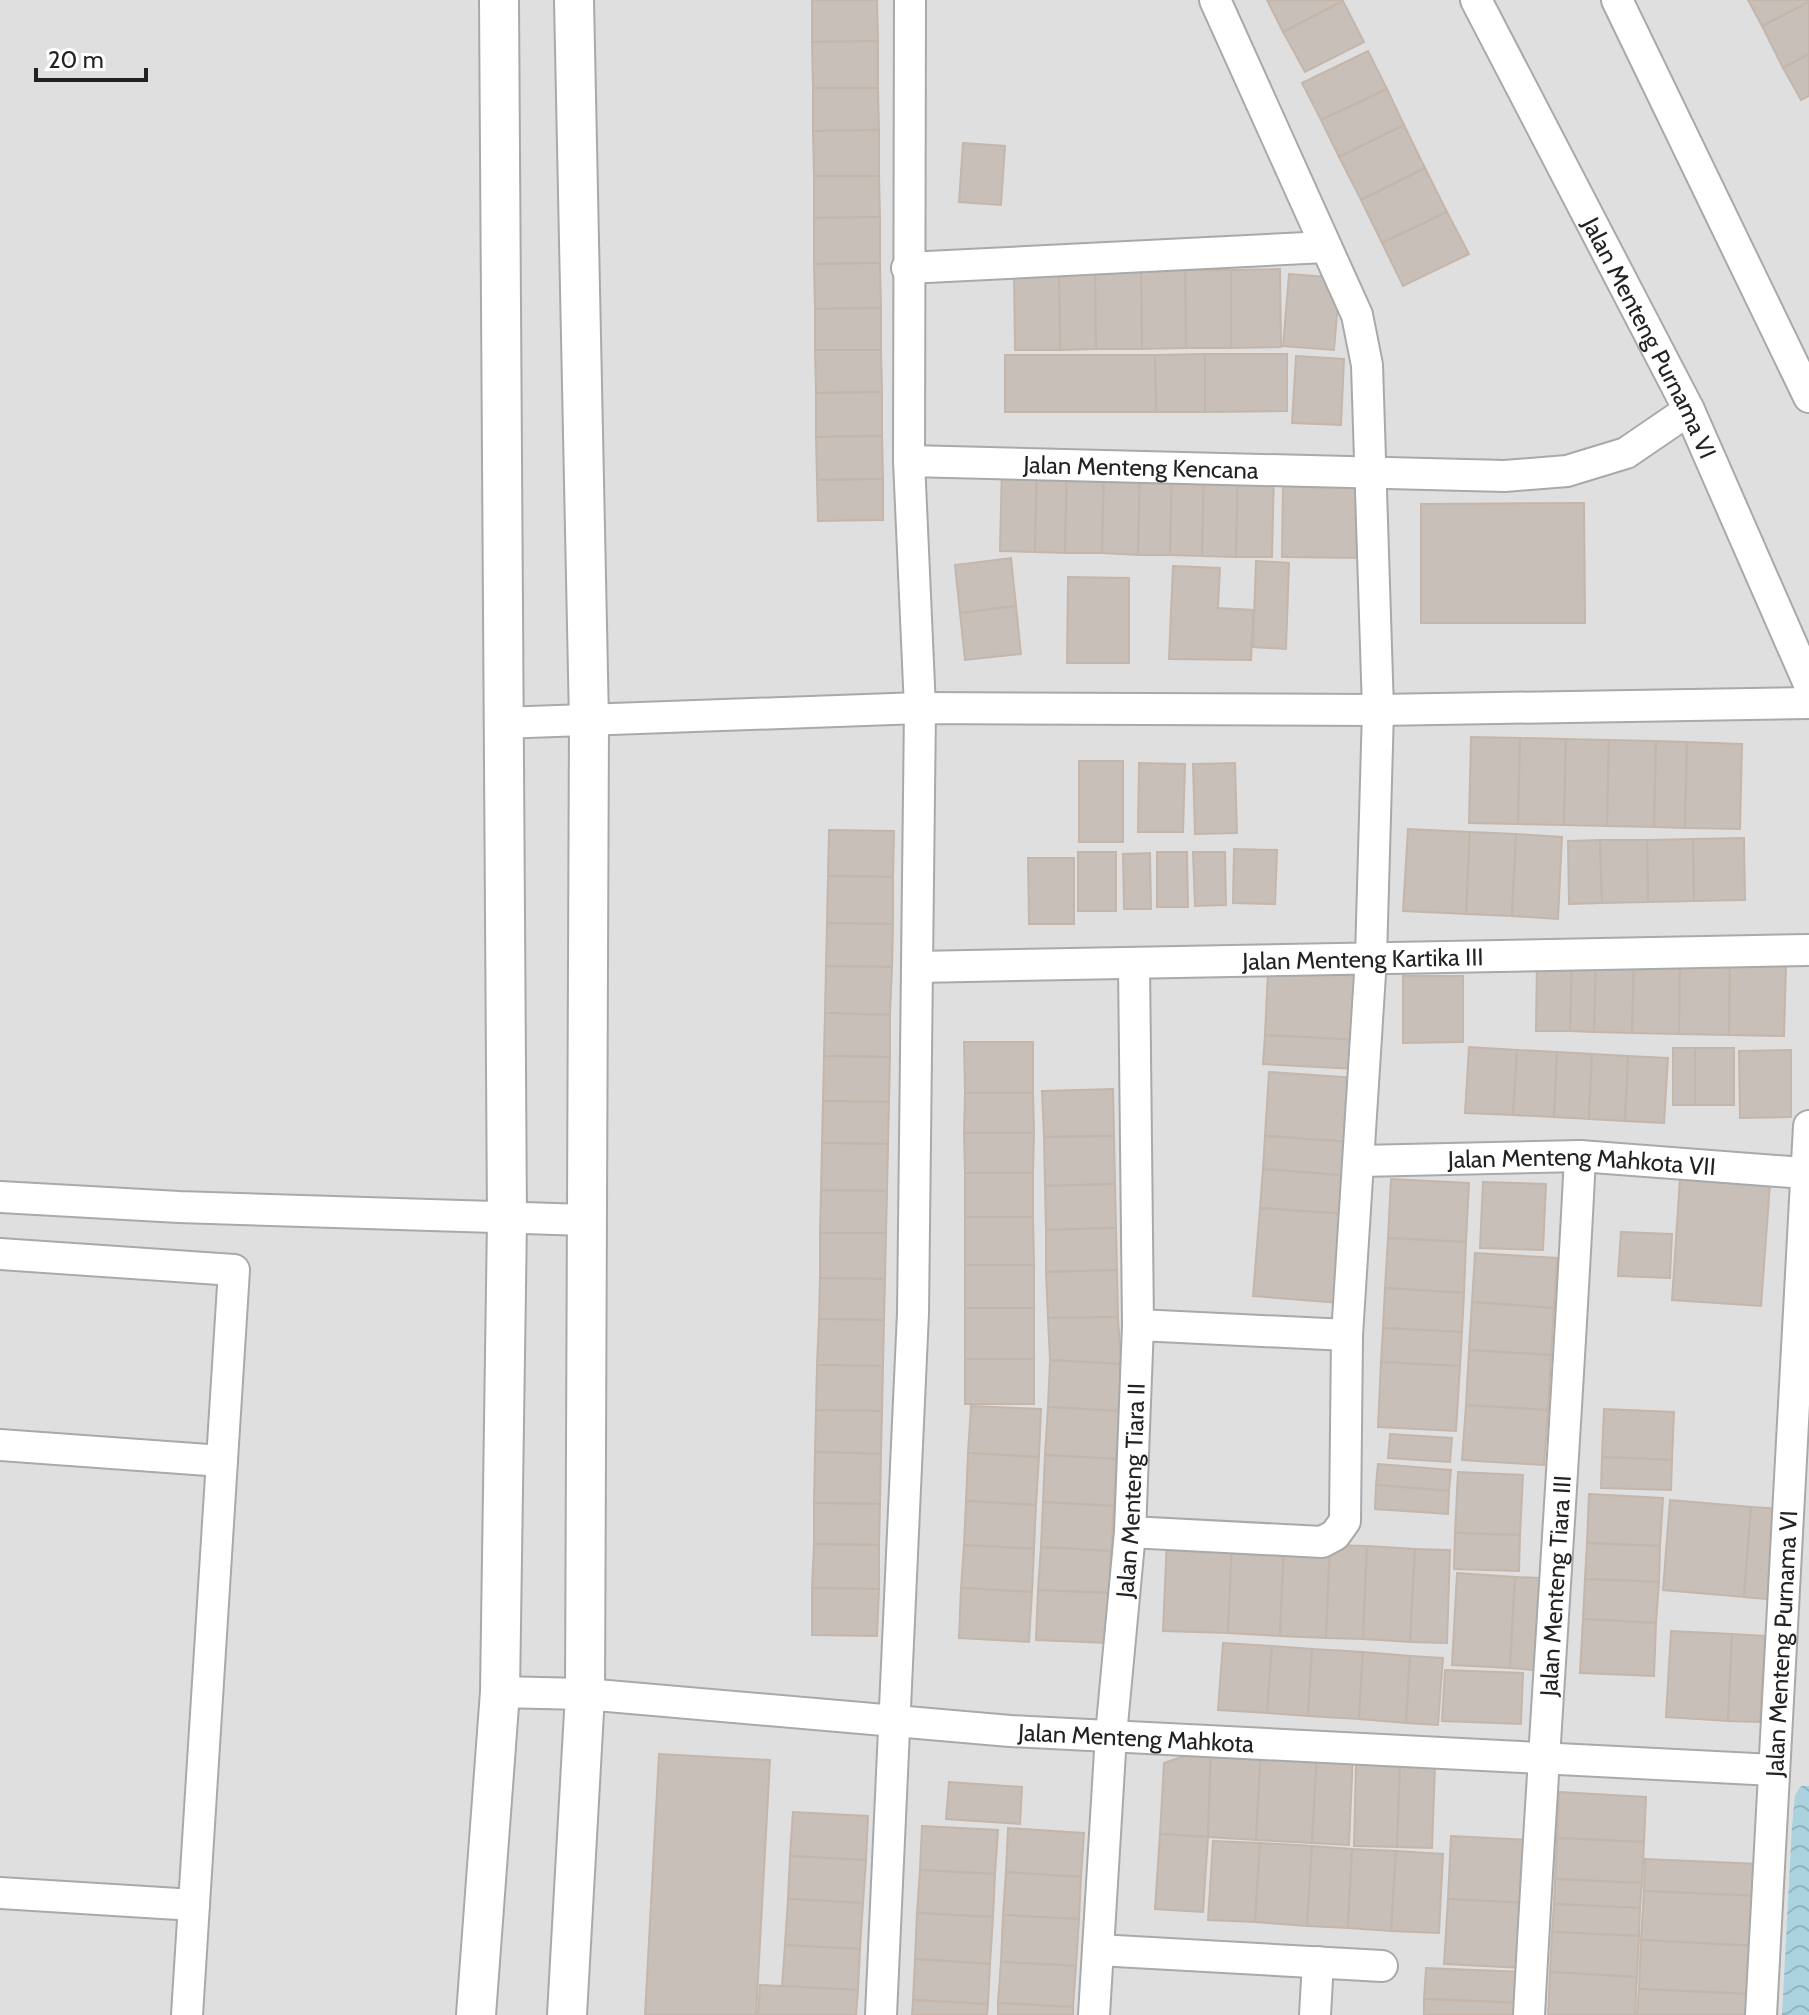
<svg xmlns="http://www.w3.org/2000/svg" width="1809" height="2015" font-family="Cabin,sans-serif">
<defs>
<pattern id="water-waves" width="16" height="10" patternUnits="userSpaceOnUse" patternTransform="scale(2)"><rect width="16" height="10" fill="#aad3df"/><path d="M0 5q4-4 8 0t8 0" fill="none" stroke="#92b5bf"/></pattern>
</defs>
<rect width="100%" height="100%" fill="#f2efe9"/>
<rect fill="#e0dfdf" x="0" y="0" width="1809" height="2015"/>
<polygon fill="url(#water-waves)" points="1801,1786 1809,1786 1809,2015 1782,2015 1792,1825 1795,1795"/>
<g fill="#c7bfb8" stroke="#c4b6ab" stroke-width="2">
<polygon points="812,0 877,0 878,41 812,42"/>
<polygon points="1267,0 1343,0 1343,1 1283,32"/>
<polygon points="1748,0 1809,0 1809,2 1762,26"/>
<polygon points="1343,1 1364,42 1305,72 1283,32"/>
<polygon points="1809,2 1809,54 1783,68 1762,26"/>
<polygon points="878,41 878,88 813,88 812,42"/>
<polygon points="1368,51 1387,89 1321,120 1302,83"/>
<polygon points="1809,54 1809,96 1801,100 1783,68"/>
<polygon points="813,88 878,88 879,130 813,131"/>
<polygon points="1387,89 1404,125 1339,157 1321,120"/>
<polygon points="1404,125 1425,168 1361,200 1339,157"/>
<polygon points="879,130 879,176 814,176 813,131"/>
<polygon points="963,143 1005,146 1001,205 959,202"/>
<polygon points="1425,168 1447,212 1382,243 1361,200"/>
<polygon points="814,176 879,176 880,217 814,218"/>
<polygon points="1447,212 1469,254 1403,286 1382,243"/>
<polygon points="880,217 880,263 814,264 814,218"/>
<polygon points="880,263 881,308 815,309 814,264"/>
<polygon points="1280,269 1281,347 1231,348 1231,270"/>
<polygon points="1185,270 1231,270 1231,348 1186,348"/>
<polygon points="1185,270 1186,348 1142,349 1141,271"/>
<polygon points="1059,271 1095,271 1096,349 1060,350"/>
<polygon points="1059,271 1060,350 1015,350 1014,272"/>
<polygon points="1095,271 1141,271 1142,349 1096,349"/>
<polygon points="1289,274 1340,278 1334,350 1283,346"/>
<polygon points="881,308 881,350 815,350 815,309"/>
<polygon points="815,350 881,350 882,392 816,393"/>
<polygon points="1205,354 1287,354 1287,411 1205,412"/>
<polygon points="1205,354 1205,412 1156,412 1155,355"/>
<polygon points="1005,355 1155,355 1156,412 1005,412"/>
<polygon points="1296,356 1344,359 1341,425 1292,423"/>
<polygon points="882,392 882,436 816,437 816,393"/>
<polygon points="882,436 883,479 817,480 816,437"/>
<polygon points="1002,464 1037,465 1035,552 1000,551"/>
<polygon points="1037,465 1067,466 1065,553 1035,552"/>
<polygon points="1067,466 1104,466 1102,553 1065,553"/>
<polygon points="1104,466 1140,468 1138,555 1102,553"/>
<polygon points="1140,468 1172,468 1170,555 1138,555"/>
<polygon points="1172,468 1204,469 1202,556 1170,555"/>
<polygon points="1204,469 1238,470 1236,557 1202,556"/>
<polygon points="1238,470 1274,471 1272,557 1236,557"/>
<polygon points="883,479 883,520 818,521 817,480"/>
<polygon points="1283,484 1366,486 1365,558 1282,557"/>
<polygon points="1584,503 1585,623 1421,623 1421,504"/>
<polygon points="1011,558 1016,606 960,613 955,565"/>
<polygon points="1256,561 1289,563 1286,649 1253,647"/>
<polygon points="1173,566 1220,568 1218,608 1253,610 1251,660 1169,659"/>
<polygon points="1068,577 1129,578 1129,663 1067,663"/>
<polygon points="1016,606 1021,654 965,660 960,613"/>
<polygon points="1471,737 1520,738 1518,824 1469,823"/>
<polygon points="1520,738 1566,739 1564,825 1518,824"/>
<polygon points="1566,739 1609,740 1607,826 1564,825"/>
<polygon points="1609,740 1656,741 1654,827 1607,826"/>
<polygon points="1656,741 1687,742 1685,828 1654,827"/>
<polygon points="1687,742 1742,744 1740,829 1685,828"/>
<rect x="1079" y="761" width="44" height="81"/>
<polygon points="1139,763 1185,764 1183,832 1138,832"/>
<polygon points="1235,763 1237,833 1195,834 1193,764"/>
<polygon points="1408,829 1470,832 1466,914 1403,911"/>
<polygon points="829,830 894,831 893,877 828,876"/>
<polygon points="1470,832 1516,834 1512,916 1466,914"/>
<polygon points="1516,834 1562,837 1558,919 1512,916"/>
<polygon points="1744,838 1745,900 1694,901 1693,839"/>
<polygon points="1693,839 1694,901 1648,902 1647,840"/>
<polygon points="1600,840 1602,903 1569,904 1568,841"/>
<polygon points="1600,840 1647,840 1648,902 1602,903"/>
<polygon points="1234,849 1277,850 1275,904 1233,903"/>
<rect x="1078" y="852" width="38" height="59"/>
<polygon points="1157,852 1187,852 1188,907 1157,907"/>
<polygon points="1193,852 1225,852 1226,905 1195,906"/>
<polygon points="1150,853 1151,909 1124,909 1123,854"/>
<polygon points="1028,858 1074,858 1074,924 1029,924"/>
<polygon points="828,876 893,877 893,924 827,923"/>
<polygon points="827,923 893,924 892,967 826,966"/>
<polygon points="1537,959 1572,960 1570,1031 1536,1031"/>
<polygon points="1572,960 1596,960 1594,1032 1570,1031"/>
<polygon points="1596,960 1634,962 1632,1033 1594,1032"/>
<polygon points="1634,962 1680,962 1679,1034 1632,1033"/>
<polygon points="1680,962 1730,964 1729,1035 1679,1034"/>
<polygon points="1730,964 1786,965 1784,1036 1729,1035"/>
<polygon points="826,966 892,967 890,1015 825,1013"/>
<polygon points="1268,971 1360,976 1357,1040 1265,1035"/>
<polygon points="1403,976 1463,976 1463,1042 1403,1043"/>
<polygon points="825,1013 890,1015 890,1057 824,1056"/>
<polygon points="1265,1035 1357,1040 1355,1069 1263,1064"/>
<polygon points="964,1042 1033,1042 1033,1093 965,1093"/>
<polygon points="1469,1047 1517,1050 1513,1115 1465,1113"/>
<rect x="1673" y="1048" width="22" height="57"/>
<rect x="1695" y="1048" width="39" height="57"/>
<polygon points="1517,1050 1557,1052 1554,1117 1513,1115"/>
<polygon points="1791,1050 1791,1117 1740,1118 1739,1051"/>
<polygon points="1557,1052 1592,1054 1589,1119 1554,1117"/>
<polygon points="1592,1054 1628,1056 1625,1121 1589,1119"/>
<polygon points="824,1056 890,1057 889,1102 823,1101"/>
<polygon points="1628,1056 1668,1058 1664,1123 1625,1121"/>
<polygon points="1269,1072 1356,1078 1351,1142 1265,1136"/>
<polygon points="1113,1089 1114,1136 1044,1137 1042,1091"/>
<polygon points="965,1093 1033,1093 1034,1133 964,1133"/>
<polygon points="823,1101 889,1102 888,1144 822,1143"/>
<polygon points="964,1133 1034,1133 1033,1173 965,1173"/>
<polygon points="1114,1136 1115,1184 1045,1186 1044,1137"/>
<polygon points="1265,1136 1351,1142 1349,1176 1263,1169"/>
<polygon points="822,1143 888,1144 887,1191 821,1190"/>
<polygon points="1263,1169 1349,1176 1345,1214 1260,1208"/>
<rect x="965" y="1173" width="68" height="44"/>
<polygon points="1680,1178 1770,1184 1761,1306 1672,1300"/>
<polygon points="1391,1179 1469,1183 1466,1242 1388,1238"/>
<polygon points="1483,1182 1546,1184 1543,1250 1480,1248"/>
<polygon points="1115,1184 1116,1228 1046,1230 1045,1186"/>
<polygon points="821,1190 887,1191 886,1233 820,1233"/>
<polygon points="1260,1208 1345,1214 1339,1303 1253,1296"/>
<polygon points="965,1217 1033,1217 1034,1265 965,1265"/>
<polygon points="1116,1228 1117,1270 1046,1272 1046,1230"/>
<polygon points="1621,1232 1672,1234 1670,1278 1618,1276"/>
<polygon points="820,1233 886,1233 885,1279 820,1278"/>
<polygon points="1388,1238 1466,1242 1464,1293 1385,1288"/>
<polygon points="1475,1253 1557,1258 1554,1308 1472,1302"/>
<rect x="965" y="1265" width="69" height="43"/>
<polygon points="1117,1270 1118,1317 1048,1318 1046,1272"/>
<polygon points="820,1278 885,1279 884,1320 819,1319"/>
<polygon points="1385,1288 1464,1293 1462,1332 1383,1328"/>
<polygon points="1472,1302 1554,1308 1551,1355 1469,1350"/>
<rect x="965" y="1308" width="69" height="51"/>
<polygon points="1118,1317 1121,1364 1050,1360 1048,1318"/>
<polygon points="819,1319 884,1320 883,1366 817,1365"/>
<polygon points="1383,1328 1462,1332 1460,1366 1381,1362"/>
<polygon points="1469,1350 1551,1355 1548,1410 1466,1405"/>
<rect x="965" y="1359" width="69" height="45"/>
<polygon points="1050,1360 1121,1364 1119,1411 1048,1407"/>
<polygon points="1381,1362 1460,1366 1456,1431 1378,1427"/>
<polygon points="817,1365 883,1366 882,1411 816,1410"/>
<polygon points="1466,1405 1548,1410 1544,1465 1462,1460"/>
<polygon points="971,1406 1041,1409 1039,1457 968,1453"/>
<polygon points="1048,1407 1119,1411 1116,1459 1045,1455"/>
<polygon points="1604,1409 1674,1412 1672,1460 1602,1457"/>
<polygon points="816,1410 882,1411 881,1454 815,1452"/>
<polygon points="1390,1434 1452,1438 1450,1462 1388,1458"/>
<polygon points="815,1452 881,1454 880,1504 814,1503"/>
<polygon points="968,1453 1039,1457 1036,1505 966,1501"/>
<polygon points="1045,1455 1116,1459 1114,1506 1043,1502"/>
<polygon points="1602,1457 1672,1460 1671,1490 1601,1488"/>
<polygon points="1378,1464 1451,1470 1449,1491 1376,1485"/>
<polygon points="1458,1472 1523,1475 1520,1535 1455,1533"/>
<polygon points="1376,1485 1449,1491 1448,1514 1375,1509"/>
<polygon points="1589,1494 1663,1498 1660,1546 1587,1543"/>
<polygon points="1670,1500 1751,1507 1744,1597 1663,1590"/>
<polygon points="966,1501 1036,1505 1034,1549 964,1545"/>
<polygon points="1043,1502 1114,1506 1111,1551 1041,1547"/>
<polygon points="814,1503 880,1504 879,1545 814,1544"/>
<polygon points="1751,1507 1784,1509 1777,1600 1744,1597"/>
<polygon points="1455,1533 1520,1535 1519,1571 1454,1569"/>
<polygon points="1167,1538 1232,1540 1228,1633 1163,1631"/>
<polygon points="1232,1540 1284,1543 1280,1636 1228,1633"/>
<polygon points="1284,1543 1330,1545 1326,1638 1280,1636"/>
<polygon points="1587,1543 1660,1546 1659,1582 1585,1579"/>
<polygon points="814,1544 879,1545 879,1589 812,1588"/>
<polygon points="964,1545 1034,1549 1032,1592 961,1588"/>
<polygon points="1330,1545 1367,1546 1363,1639 1326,1638"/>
<polygon points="1367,1546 1415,1549 1410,1642 1363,1639"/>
<polygon points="1041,1547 1111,1551 1109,1593 1038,1590"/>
<polygon points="1415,1549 1450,1550 1447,1643 1410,1642"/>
<polygon points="1457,1573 1515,1577 1510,1668 1452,1665"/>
<polygon points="1515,1577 1540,1578 1534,1670 1510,1668"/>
<polygon points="1585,1579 1659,1582 1656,1623 1583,1619"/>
<polygon points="812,1588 879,1589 877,1636 812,1635"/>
<polygon points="961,1588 1032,1592 1029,1642 959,1638"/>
<polygon points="1038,1590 1109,1593 1107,1643 1036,1640"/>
<polygon points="1583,1619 1656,1623 1654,1676 1580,1673"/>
<polygon points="1671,1631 1732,1634 1728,1721 1666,1717"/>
<polygon points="1732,1634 1765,1636 1760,1722 1728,1721"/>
<polygon points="1223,1643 1272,1646 1267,1713 1218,1710"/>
<polygon points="1272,1646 1312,1649 1308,1716 1267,1713"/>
<polygon points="1312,1649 1363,1652 1359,1719 1308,1716"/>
<polygon points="1363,1652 1410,1656 1406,1723 1359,1719"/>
<polygon points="1410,1656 1443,1658 1438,1725 1406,1723"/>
<polygon points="1445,1670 1523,1673 1521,1724 1442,1721"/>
<polygon points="1211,1747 1208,1837 1160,1834 1164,1763"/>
<polygon points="1211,1747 1261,1751 1256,1840 1208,1837"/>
<polygon points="1261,1751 1317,1752 1312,1843 1256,1840"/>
<polygon points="1317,1752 1353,1753 1349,1845 1312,1843"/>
<polygon points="659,1754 770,1760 756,2015 645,2015"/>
<polygon points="1356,1764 1400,1765 1397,1847 1354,1846"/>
<polygon points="1400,1765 1435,1766 1432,1848 1397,1847"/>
<polygon points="949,1782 1022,1787 1020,1824 946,1819"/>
<polygon points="1559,1792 1646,1797 1644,1842 1557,1838"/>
<polygon points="793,1812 868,1816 866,1860 790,1856"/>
<polygon points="922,1826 998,1830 995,1874 920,1870"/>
<polygon points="1008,1828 1084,1833 1081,1877 1006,1872"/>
<polygon points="1160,1834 1208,1837 1203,1912 1155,1909"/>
<polygon points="1451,1836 1529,1840 1526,1903 1448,1899"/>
<polygon points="1557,1838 1644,1842 1642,1883 1555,1879"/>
<polygon points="1213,1841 1260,1843 1255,1922 1208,1920"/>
<polygon points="1260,1843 1312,1846 1307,1926 1255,1922"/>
<polygon points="1312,1846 1352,1849 1348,1928 1307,1926"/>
<polygon points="1352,1849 1396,1851 1391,1931 1348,1928"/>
<polygon points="1396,1851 1443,1854 1439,1933 1391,1931"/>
<polygon points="790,1856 866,1860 863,1903 788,1899"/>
<polygon points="1645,1859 1760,1864 1758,1896 1644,1891"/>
<polygon points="920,1870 995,1874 993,1917 917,1913"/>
<polygon points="1006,1872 1081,1877 1079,1919 1003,1915"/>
<polygon points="1555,1879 1642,1883 1640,1908 1554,1904"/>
<polygon points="1644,1891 1758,1896 1756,1946 1641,1940"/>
<polygon points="788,1899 863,1903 860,1949 785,1945"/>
<polygon points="1448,1899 1526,1903 1523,1968 1444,1964"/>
<polygon points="1554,1904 1640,1908 1639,1936 1552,1932"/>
<polygon points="917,1913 993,1917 990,1964 915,1959"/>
<polygon points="1003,1915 1079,1919 1076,1966 1001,1962"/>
<polygon points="1552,1932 1639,1936 1637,1977 1550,1972"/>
<polygon points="1641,1940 1756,1946 1753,1994 1639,1989"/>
<polygon points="785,1945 860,1949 858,1990 782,1986"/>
<polygon points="915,1959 990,1964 988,2004 913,2000"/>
<polygon points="1001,1962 1076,1966 1073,2007 998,2003"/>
<polygon points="1426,1968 1528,1972 1527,2003 1424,1999"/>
<polygon points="1550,1972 1637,1977 1635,2015 1548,2015"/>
<polygon points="760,1985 858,1990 856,2015 758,2015"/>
<polygon points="1639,1989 1753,1994 1752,2015 1637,2015"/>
<polygon points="1424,1999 1527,2003 1527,2015 1424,2015"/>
<polygon points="913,2000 988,2004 987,2015 912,2015"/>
<polygon points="998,2003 1073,2007 1073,2015 998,2015"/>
</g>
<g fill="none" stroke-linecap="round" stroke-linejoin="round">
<g stroke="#a9a9a9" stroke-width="34">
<g id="minor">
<path id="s1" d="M1476,0L1689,410L1809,684"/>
<polyline points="1617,0 1809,397"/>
<polyline points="907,268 1326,247"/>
<path id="s2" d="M909,461L1505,476L1567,471L1626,453L1689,410"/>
<polyline points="501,723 920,708 1378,710 1809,703"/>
<path id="s3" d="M917,967L1809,950"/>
<path id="s4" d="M1360,1161L1580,1156L1804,1173"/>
<polyline points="0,1197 179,1207 586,1220"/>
<polyline points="0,1254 234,1270 187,2015"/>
<polyline points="1138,1325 1347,1335"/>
<polyline points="0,1445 222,1461"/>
<polyline points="1130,1532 1322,1542 1335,1535 1345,1521 1347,1335 1371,958 1378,710 1367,365 1357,315 1215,0"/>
<path id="s5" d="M500,1692L585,1694L1010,1731L1774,1770"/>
<polyline points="0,1893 194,1905"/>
<polyline points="1098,1950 1382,1966"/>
<polyline points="881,2015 913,1313 920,708 909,461 910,0"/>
<path id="s6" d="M1094,2015L1111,1735L1130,1532L1138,1325L1134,963"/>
<polyline points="1315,2015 1318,1962"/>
<path id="s7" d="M1529,2015C1544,1729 1566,1443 1580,1156"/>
<path id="s8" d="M1761,2015L1809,1126"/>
</g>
</g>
<g stroke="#a9a9a9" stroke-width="42">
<g id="tertiary">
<polyline points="476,2015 500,1692 507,1220 499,0"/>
<polyline points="567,2015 585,1694 589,722 574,0"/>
</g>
</g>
<use href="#minor" stroke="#fff" stroke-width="30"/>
<use href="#tertiary" stroke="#fff" stroke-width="38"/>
</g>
<g text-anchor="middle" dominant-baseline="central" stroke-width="8" stroke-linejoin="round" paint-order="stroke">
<g font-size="24" fill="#222" stroke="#fff">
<text stroke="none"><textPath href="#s1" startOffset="380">Jalan Menteng Purnama VI</textPath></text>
<text stroke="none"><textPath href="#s2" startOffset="232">Jalan Menteng Kencana</textPath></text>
<text stroke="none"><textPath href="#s3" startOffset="446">Jalan Menteng Kartika III</textPath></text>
<text stroke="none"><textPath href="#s4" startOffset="222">Jalan Menteng Mahkota VII</textPath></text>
<text stroke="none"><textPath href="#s6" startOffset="526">Jalan Menteng Tiara II</textPath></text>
<text stroke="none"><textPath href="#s7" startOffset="430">Jalan Menteng Tiara III</textPath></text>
<text stroke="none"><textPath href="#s8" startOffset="372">Jalan Menteng Purnama VI</textPath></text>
<text stroke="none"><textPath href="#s5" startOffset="638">Jalan Menteng Mahkota</textPath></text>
</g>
</g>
<path d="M36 68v12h110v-12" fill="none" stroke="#222222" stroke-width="4"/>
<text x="48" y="68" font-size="24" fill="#222222" stroke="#ffffff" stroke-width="6" paint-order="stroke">20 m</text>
</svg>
